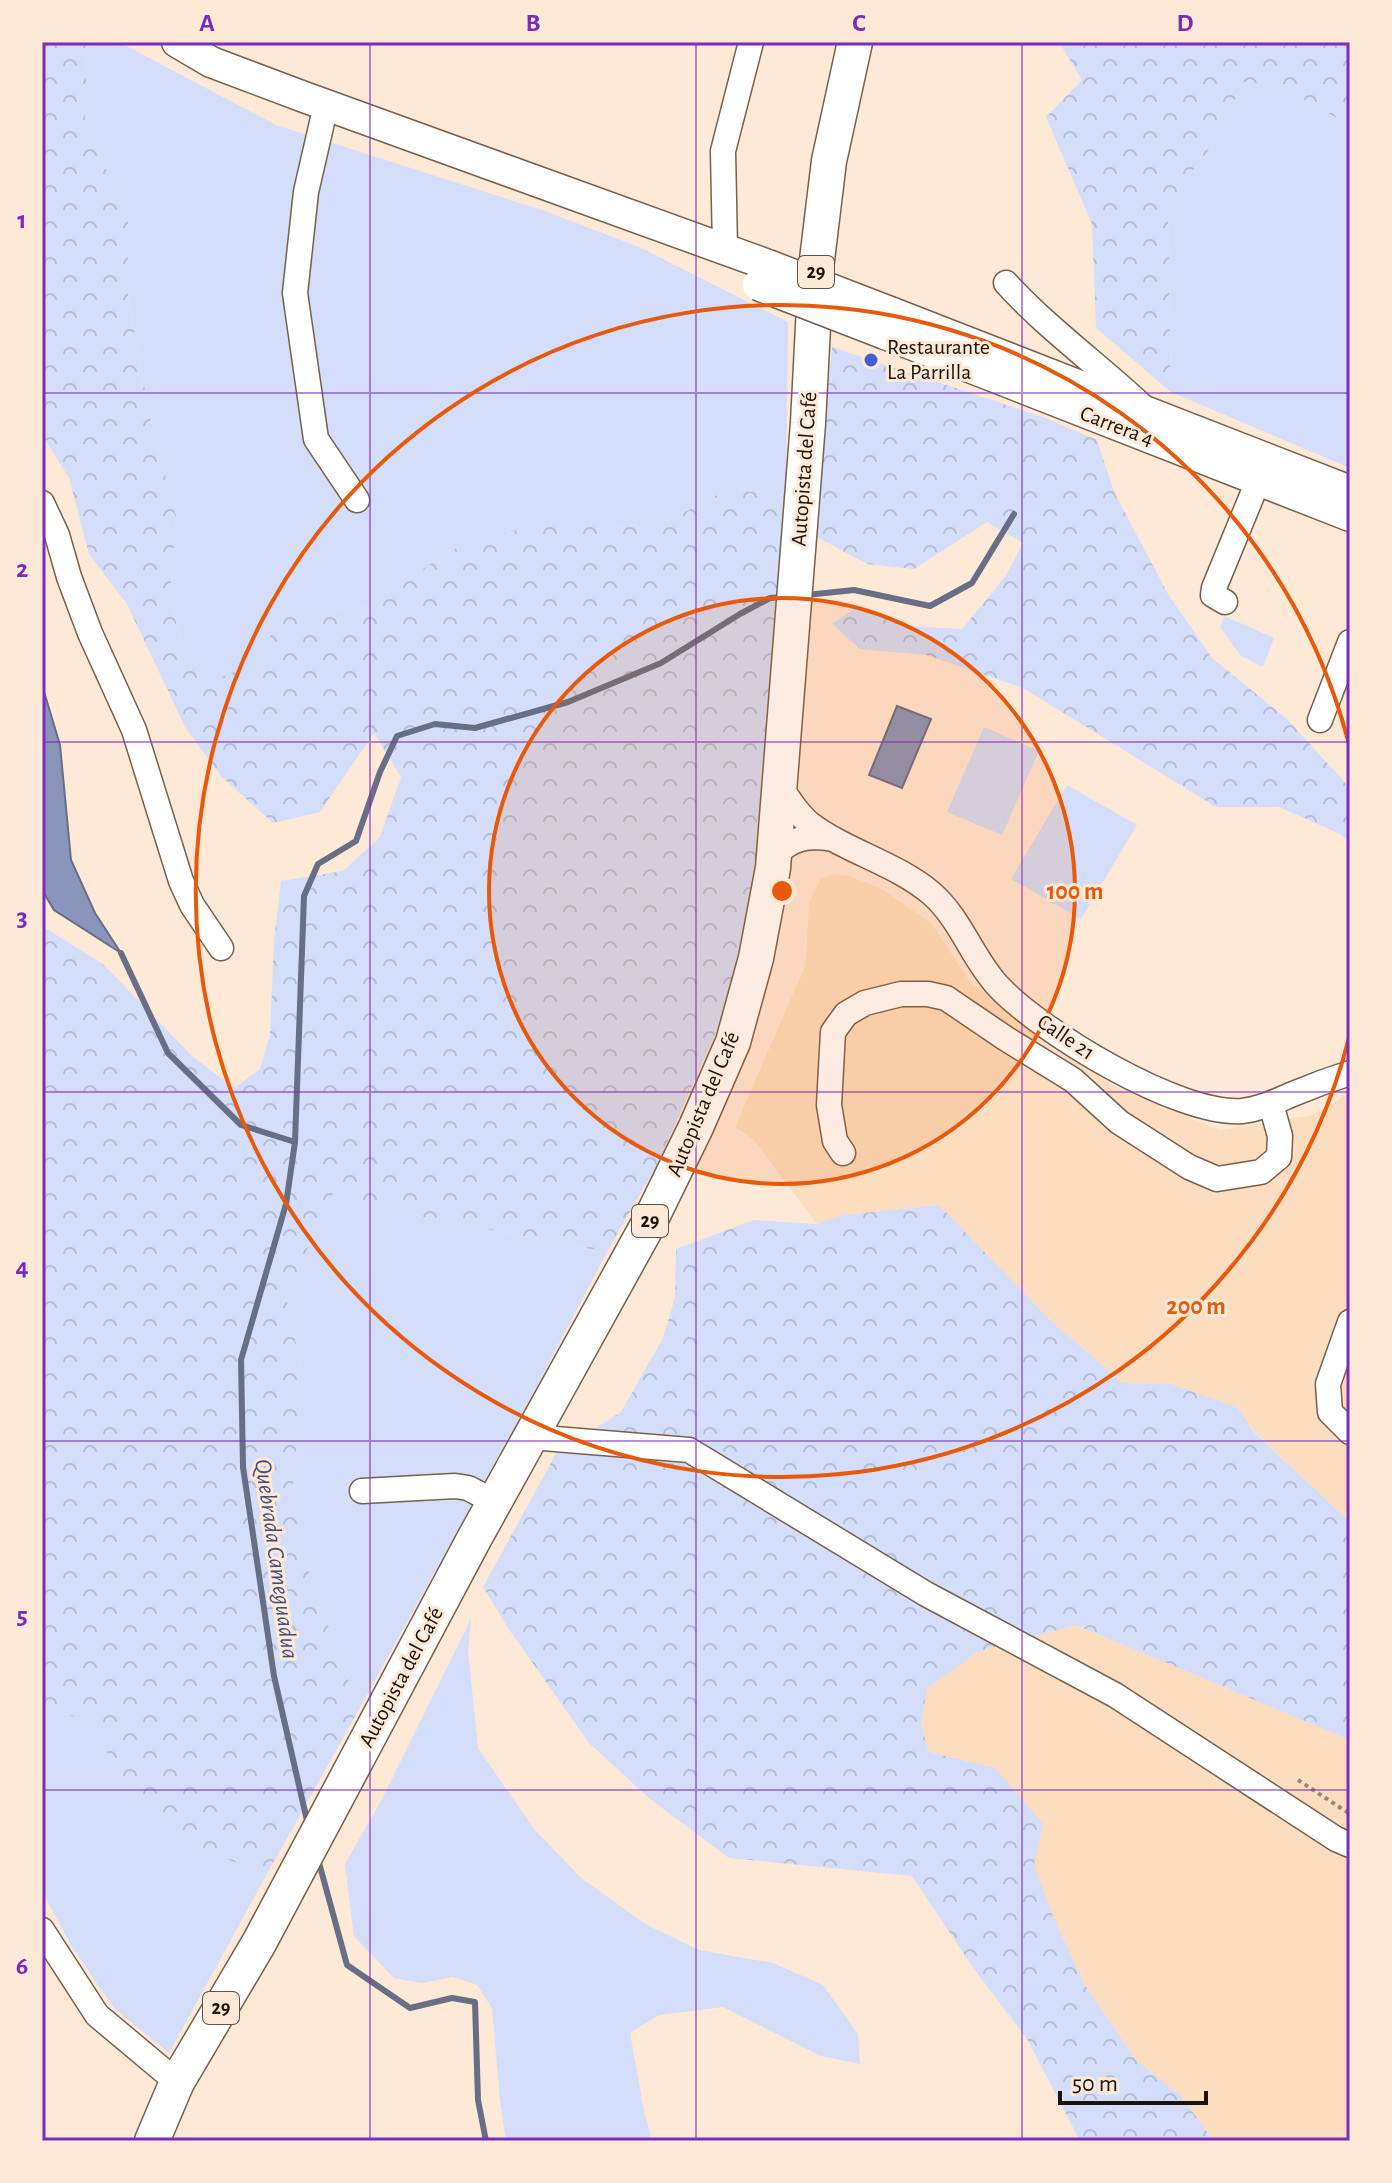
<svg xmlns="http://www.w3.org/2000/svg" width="1392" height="2183" font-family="'Alegreya Sans',sans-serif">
<defs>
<pattern id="forest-crowns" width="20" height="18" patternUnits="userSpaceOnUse" patternTransform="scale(2)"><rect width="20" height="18" fill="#d4ddf9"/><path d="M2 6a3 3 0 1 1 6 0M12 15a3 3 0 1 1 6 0" fill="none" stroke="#b5bdd4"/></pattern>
</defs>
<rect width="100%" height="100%" fill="#fee9d7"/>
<g fill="#fdddc0">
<polygon points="833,874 849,876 880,888 932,924 971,983 1111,1085 1220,1130 1312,1115 1350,1093 1350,1522 1254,1431 1238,1408 1171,1384 1123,1383 1051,1321 939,1205 844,1215 817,1224 754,1140 735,1127 806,964 809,903 820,880"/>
<polygon points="1076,1625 1350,1740 1350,2141 1214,2141 1180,2095 1136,2060 1085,1985 1052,1914 995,1768 929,1752 921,1726 927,1689 977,1652"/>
</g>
<g fill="#d4ddf9">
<polygon points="87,42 119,42 276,125 542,210 639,247 788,322 786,496 728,489 664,523 615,527 451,550 368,607 282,615 254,664 215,681 185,657 170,597 176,516 150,418 128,295 128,216 85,124"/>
<polygon points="1244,82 1278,86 1350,125 1350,468 1171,392 1168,204 1208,151"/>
<polygon points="1224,616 1274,638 1263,667 1241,656 1220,627"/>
<polygon points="984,727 1039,751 1002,835 947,812"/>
<polygon points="1067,785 1137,825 1081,919 1011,879"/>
<polygon points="335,1188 387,1210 607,1252 538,1384 357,1713 349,1682 311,1579 292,1495 303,1378 286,1295"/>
<polygon points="471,1619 468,1651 478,1748 534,1829 581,1878 647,1925 699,1950 773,1963 823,1985 858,2034 860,2064 821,2056 723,2007 659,2015 630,2033 644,2111 652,2141 506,2141 500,2100 492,2008 477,1985 453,1977 422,1983 394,1978 354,1936 345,1864 382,1799"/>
<polygon points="42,1707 85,1720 132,1789 204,1851 267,1874 169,2053 114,2008 72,1947 42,1891"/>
</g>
<g fill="url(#forest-crowns)">
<polygon points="42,42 87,42 85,124 128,216 128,296 150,418 176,516 170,598 185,657 214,680 254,664 282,615 368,607 451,550 529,526 615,527 664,523 728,489 786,496 764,835 746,946 714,1037 658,1163 607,1252 387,1210 335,1189 286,1295 303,1378 292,1495 311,1579 349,1682 357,1713 267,1874 204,1851 132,1789 85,1720 42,1707 42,926 103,964 192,1056 234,1088 260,1069 270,1035 274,941 281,881 343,871 380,837 401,777 374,733 320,812 273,823 221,776 185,727 127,604 89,554 69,478 42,435"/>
<polygon points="1059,42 1350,42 1350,125 1278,86 1244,82 1208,151 1168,204 1171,392 1096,328 1092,224 1046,117 1082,80"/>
<polygon points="832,347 1043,417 1097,440 1114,492 1168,594 1212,658 1286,718 1350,788 1350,842 1340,834 1279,807 1216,807 1023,688 926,655 860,649 832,624 856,607 908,626 962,629 1005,577 1023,543 987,522 914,569 867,564 815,536"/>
<polygon points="939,1205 1051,1321 1123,1383 1171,1384 1238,1408 1254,1432 1350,1522 1350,1740 1076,1625 977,1652 927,1689 921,1725 929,1752 995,1768 1043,1824 1034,1864 1052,1914 1085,1985 1136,2060 1180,2095 1214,2141 1080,2141 1027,2039 974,1969 912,1876 729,1858 650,1799 589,1743 508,1628 483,1587 557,1452 621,1412 663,1338 675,1297 676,1249 754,1220 817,1224 844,1215"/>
</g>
<g fill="#8995ba" stroke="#686e85" stroke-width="2">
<polygon points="42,685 60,745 71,860 95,913 121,953 54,910 42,890"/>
<polygon points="897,706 931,719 902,788 869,775"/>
</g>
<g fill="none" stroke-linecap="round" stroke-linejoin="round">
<g stroke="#686e85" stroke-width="6">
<polyline points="806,595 854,590 930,606 972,583 1014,514"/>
<polyline points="121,953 168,1053 241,1125 295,1142"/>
<polyline points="308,1825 274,1676 243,1467 241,1360 286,1204 295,1142 304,896 318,864 356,841 380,772 397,736 435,724 475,728 568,702 661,663 740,614 770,598 783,597"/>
<polyline points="318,1859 347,1965 410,2008 452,1998 475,2002 478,2100 486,2141"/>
</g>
<g stroke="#77614c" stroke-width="27">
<g id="minor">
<polyline points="326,105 306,192 295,293 316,439 357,500"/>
<polyline points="725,249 723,151 751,42"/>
<path d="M1006,283C1047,328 1097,364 1142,406"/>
<polyline points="42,503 57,535 69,577 90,633 134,730 181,881 192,905 221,948"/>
<polyline points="1225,602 1213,595 1214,588 1258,481"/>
<polyline points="1320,720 1350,642"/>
<path d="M780,786C789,800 798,814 810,824C847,852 895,863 931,893C961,919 972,958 998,986C1041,1032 1179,1116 1242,1111C1261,1109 1276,1101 1293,1094C1312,1086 1331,1079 1350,1073"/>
<path d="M774,857C791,837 809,835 833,839"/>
<polyline points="843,1153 835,1141 829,1105 833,1032 846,1014 865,1003 901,994 928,994 946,998 1005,1038 1073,1080 1119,1122 1189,1167 1217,1179 1261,1172 1279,1157 1280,1136 1271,1104"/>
<polyline points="1350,1322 1328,1384 1330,1412 1350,1432"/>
<polyline points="531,1437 689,1450 926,1594 1115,1695 1336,1839 1350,1845"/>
<polyline points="362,1491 455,1486 468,1488 495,1502"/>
<polyline points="42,1930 97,2015 177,2082"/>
</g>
</g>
<g stroke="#77614c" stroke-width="33">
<g id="major">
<polyline points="177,42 211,62 304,97 768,265"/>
<polyline points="890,312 1350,491"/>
<polyline points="885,334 1350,516"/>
</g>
</g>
<g stroke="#77614c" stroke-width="37">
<polyline id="highway" points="152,2141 177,2082 259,1943 474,1539 650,1221 696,1127 733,1042 756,958 773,868 808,423 816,268 829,161 855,42"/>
</g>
<polyline stroke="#98887a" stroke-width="4" stroke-dasharray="4 4" stroke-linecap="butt" points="1298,1780 1350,1814"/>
<use href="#minor" stroke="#fff" stroke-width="24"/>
<use href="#major" stroke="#fff" stroke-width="30"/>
<use href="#highway" stroke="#fff" stroke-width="34"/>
<g stroke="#77614c" stroke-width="33" stroke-linecap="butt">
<g id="major-bridge">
<polyline points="768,265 890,312"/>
<polyline points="758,285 885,334"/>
</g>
</g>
<use href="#major-bridge" stroke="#fff" stroke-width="30"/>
</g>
<path fill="none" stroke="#7b2cbf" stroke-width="2" stroke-opacity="0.55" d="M370,42V2141M696,42V2141M1022,42V2141M42,393H1350M42,742H1350M42,1092H1350M42,1441H1350M42,1790H1350"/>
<circle cx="782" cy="891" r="293" fill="#e8590c" fill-opacity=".12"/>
<g fill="none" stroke="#e8590c" stroke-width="4">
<circle cx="782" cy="891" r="293"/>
<path d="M1349 1038A586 586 0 1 1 1349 744"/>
</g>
<circle fill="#465dd1" stroke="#fee9d7" stroke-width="3" cx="871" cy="360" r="8"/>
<g text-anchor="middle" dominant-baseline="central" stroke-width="6" stroke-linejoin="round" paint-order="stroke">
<g fill="#fee9d7" stroke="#5f5248" stroke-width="2">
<rect x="798" y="256" width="36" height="32" rx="6"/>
<rect x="632" y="1205" width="36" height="32" rx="6"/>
<rect x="203" y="1992" width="36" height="32" rx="6"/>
</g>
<g font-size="20" font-weight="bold" fill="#1b120a">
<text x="816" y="272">29</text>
<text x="650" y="1221">29</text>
<text x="221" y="2008">29</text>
</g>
<g font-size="22" fill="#1b120a" stroke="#fee9d7" text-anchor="start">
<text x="887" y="347">Restaurante<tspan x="887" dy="25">La Parrilla</tspan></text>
</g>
<g font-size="22" fill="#1b120a" stroke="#fee9d7">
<text transform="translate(1117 426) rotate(21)">Carrera 4</text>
<text transform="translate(804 469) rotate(-86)">Autopista del Café</text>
<text transform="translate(1066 1037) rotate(34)">Calle 21</text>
<text transform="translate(703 1104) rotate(-67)">Autopista del Café</text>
<text transform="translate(401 1677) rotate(-62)">Autopista del Café</text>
</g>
<g font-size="24" font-style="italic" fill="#3f4d80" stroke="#fee9d7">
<text transform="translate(276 1559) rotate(82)">Quebrada Cameguadua</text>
</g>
</g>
<circle cx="782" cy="891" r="12" fill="#e8590c" stroke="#fee9d7" stroke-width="4"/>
<g font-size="24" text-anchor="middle" font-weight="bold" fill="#e8590c" stroke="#fee9d7" stroke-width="6" stroke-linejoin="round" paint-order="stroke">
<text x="1075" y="899">100 m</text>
<text x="1196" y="1314">200 m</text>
</g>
<rect width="1392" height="2183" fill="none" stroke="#fee9d7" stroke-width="88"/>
<path d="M1060 2091v12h146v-12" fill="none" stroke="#1b120a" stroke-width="4"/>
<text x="1072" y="2091" font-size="24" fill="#1b120a" stroke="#fee9d7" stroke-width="6" paint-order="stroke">50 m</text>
<rect x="44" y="44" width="1304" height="2095" fill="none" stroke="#7b2cbf" stroke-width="3"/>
<g font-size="26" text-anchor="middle" font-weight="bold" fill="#7b2cbf">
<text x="207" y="31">A</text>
<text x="533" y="31">B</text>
<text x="859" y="31">C</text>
<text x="1185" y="31">D</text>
<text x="22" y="228">1</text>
<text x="22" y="577">2</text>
<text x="22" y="926">3</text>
<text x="22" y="1275">4</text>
<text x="22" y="1624">5</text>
<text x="22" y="1974">6</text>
</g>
</svg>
